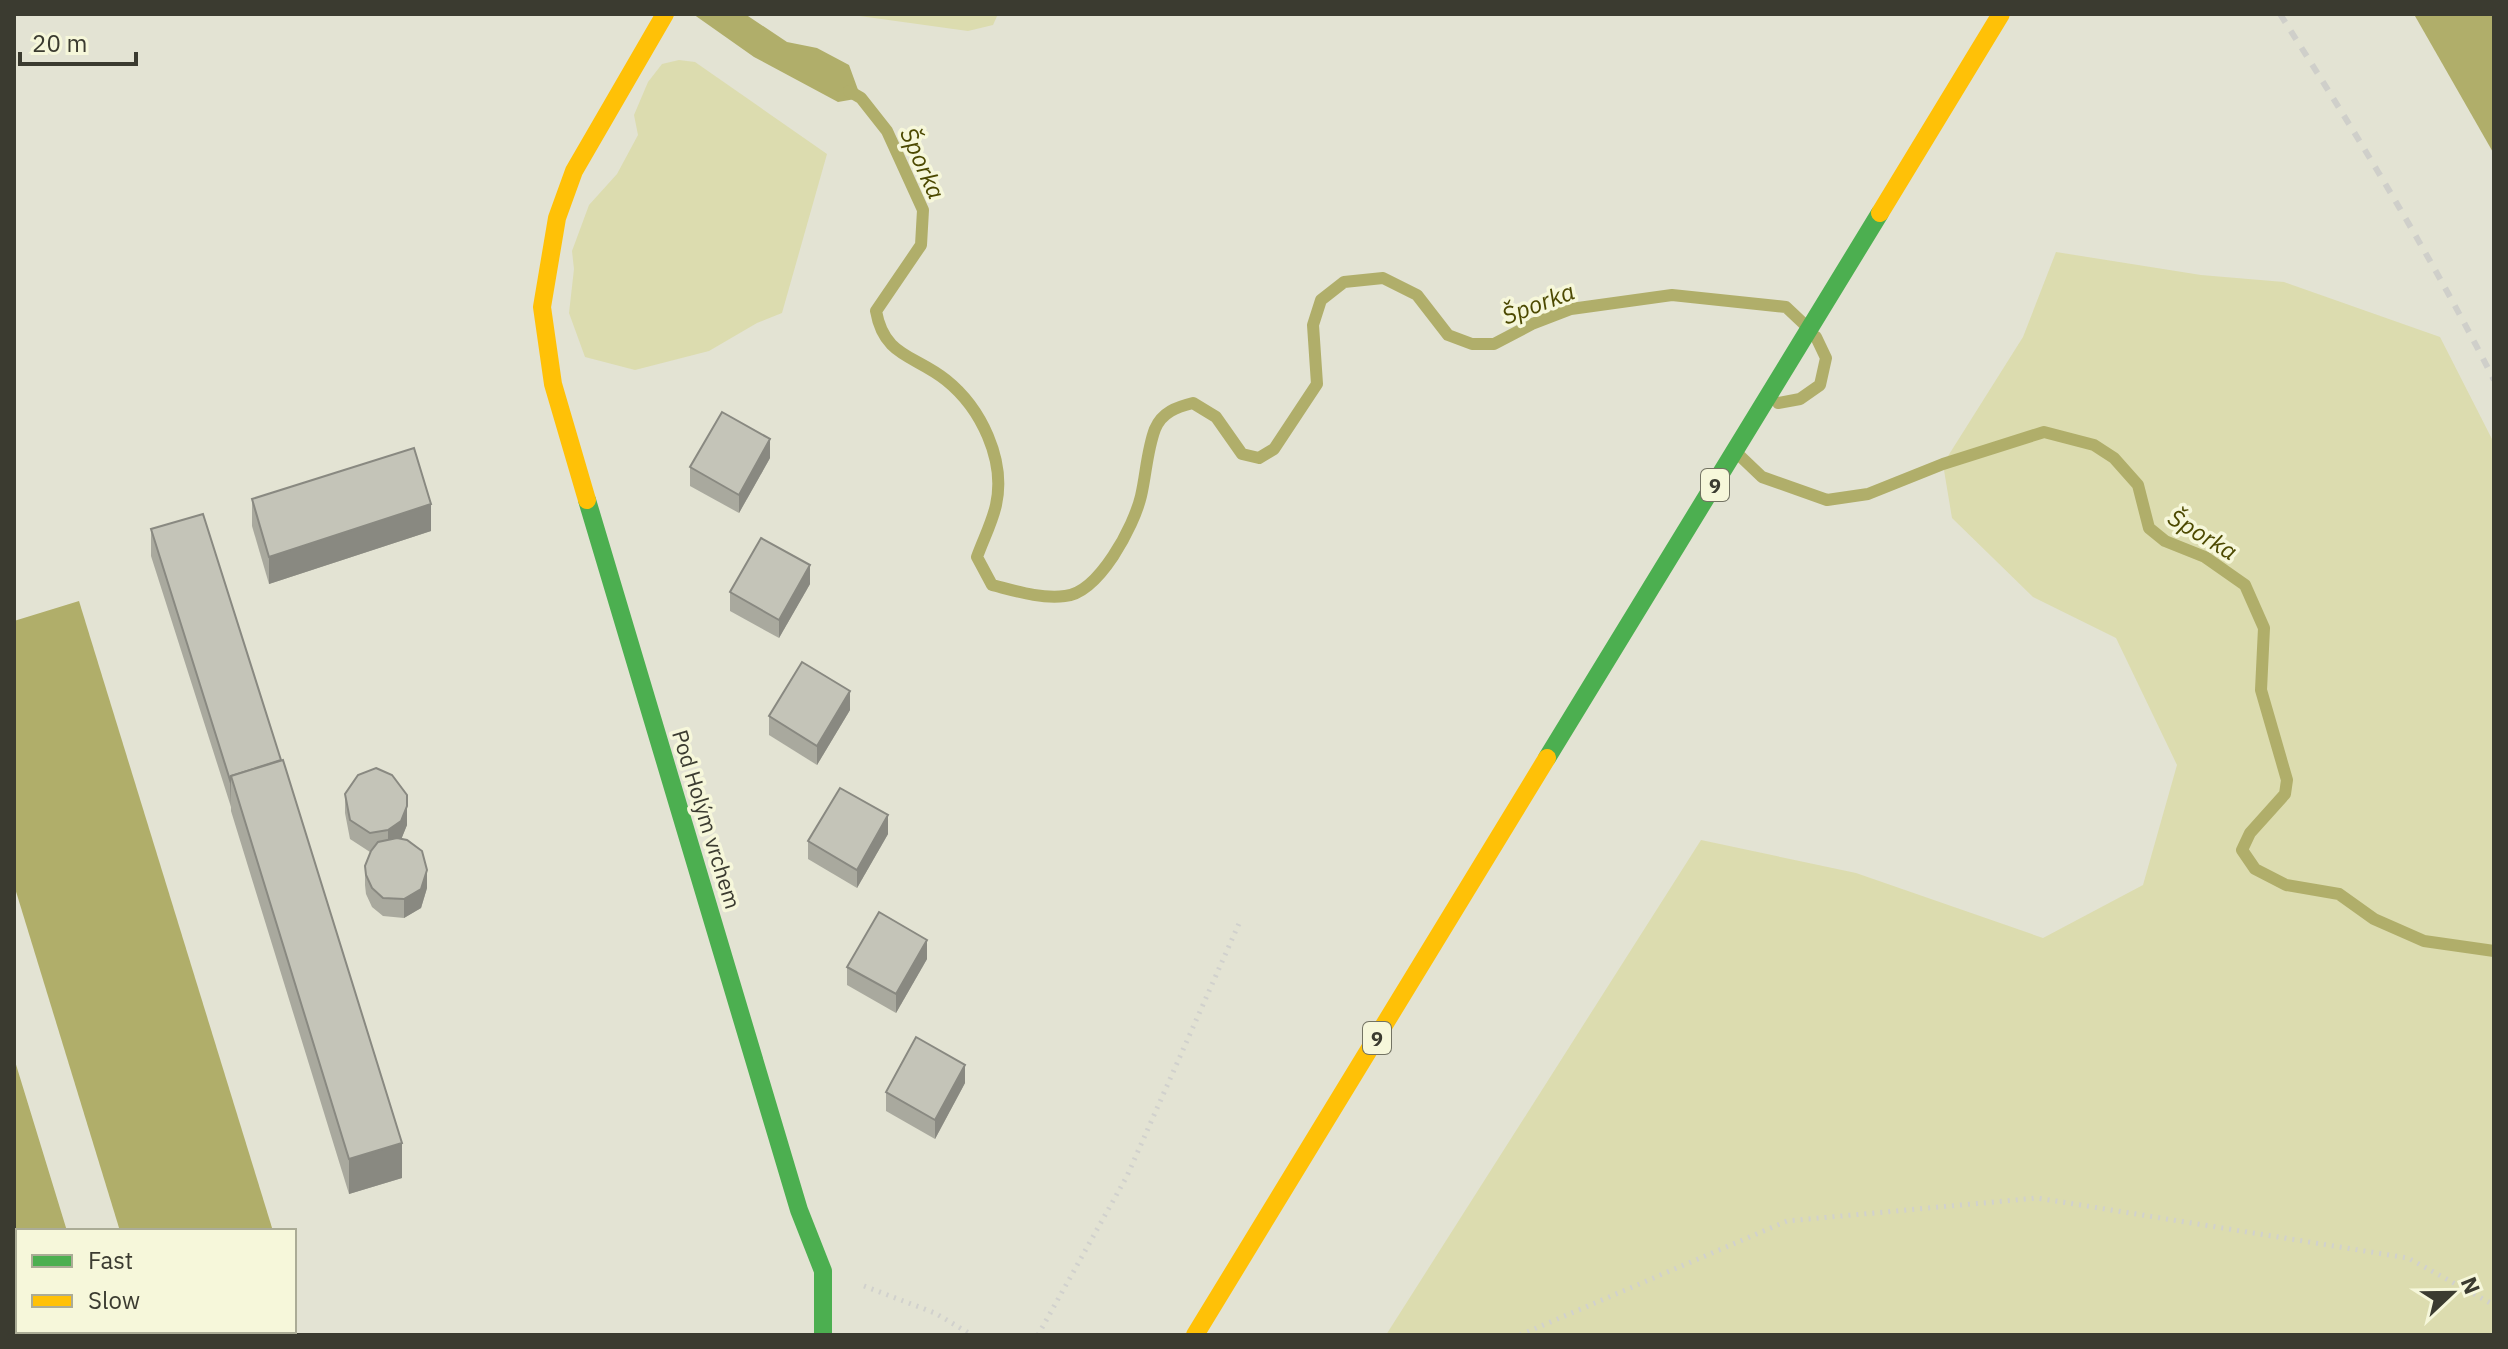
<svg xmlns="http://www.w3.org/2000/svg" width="2508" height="1349" font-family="'IBM Plex Sans',sans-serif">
<rect width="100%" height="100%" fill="#e3e3d3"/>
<g fill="#dcdcaf">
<polygon points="845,14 998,14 993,25 968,31"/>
<polygon points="679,60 695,62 827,154 782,313 757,323 709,351 635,370 585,357 569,313 574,269 572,251 589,205 617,174 638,135 634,115 648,82 662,64"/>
<polygon points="2056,252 2201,275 2284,282 2440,337 2494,443 2494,1335 1386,1335 1701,840 1856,873 2043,938 2143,885 2177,765 2116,638 2033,597 1952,518 1943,464 2023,337"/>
</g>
<g fill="#b0ae6a">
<polygon points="693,14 745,14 787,42 817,48 849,65 861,98 838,102 754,57"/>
<polygon points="2415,14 2494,14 2494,154 2415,16"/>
<polygon points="79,601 273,1231 120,1231 14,885 14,621"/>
<polygon points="14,1058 67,1231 18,1231 18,1331 31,1331 14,1335"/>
</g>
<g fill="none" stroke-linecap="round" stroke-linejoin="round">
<g stroke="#b0ae6a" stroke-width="12">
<path d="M849,91L861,98L887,131L923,210L921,245L876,311C884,357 915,355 946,380C981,408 1006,460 996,505C992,523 983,540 977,557L992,585C1016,591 1041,599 1065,596C1099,593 1134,526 1141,496C1146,475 1147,450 1155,429C1162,412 1177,407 1193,403L1216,417L1242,454L1259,458L1274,449L1317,384L1313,325L1321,300L1344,282L1383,278L1417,295L1448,335L1472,344H1494L1532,324L1571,309L1672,295L1786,307L1804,324"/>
<polyline points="1778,403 1800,399 1820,385 1826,358 1816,337"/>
<polyline points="1740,456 1762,477 1827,500 1868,494 1943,464 2044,432 2094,445 2114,458 2138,485 2149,528 2165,541 2205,557 2245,585 2264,628 2261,690 2287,780 2285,794 2250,833 2242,850 2255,869 2286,885 2339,894 2374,919 2424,941 2494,951"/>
</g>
<g stroke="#d1d1cd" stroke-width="5" stroke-dasharray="2 6" stroke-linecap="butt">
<polyline points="864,1286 935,1313 972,1335"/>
<polyline points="1038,1335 1127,1176 1241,919"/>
<polyline points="1520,1335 1787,1221 2037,1198 2408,1258 2494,1305"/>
</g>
<g stroke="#4caf50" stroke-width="18">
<polyline points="587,500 799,1210 823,1271 823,1335"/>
<polyline points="1547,758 1880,213"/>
</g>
<g stroke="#ffc107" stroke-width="18">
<polyline points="1880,213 2001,14"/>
<polyline points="587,500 553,384 542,307 557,218 574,171 665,14"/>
<polyline points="1195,1335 1547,758"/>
</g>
<path stroke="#cfcfca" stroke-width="6" stroke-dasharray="10 10" stroke-linecap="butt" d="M2280,14C2356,133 2430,254 2494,380"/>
</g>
<g fill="#a9a99e">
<polygon points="770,458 739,513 690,486 690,467"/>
<polygon points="252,499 431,531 269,584 252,526"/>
<polygon points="151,529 402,1178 349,1194 231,811 231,807 151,556"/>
<polygon points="810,584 779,638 730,611 730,592"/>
<polygon points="850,710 817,765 769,735 769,716"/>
<polygon points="345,794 407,825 401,839 427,888 421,908 404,918 383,916 372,907 366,894 365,885 365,866 370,852 350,839 345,813"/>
<polygon points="888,834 857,888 808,859 808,841"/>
<polygon points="927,959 896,1013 847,985 847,967"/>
<polygon points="965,1083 935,1139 886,1111 886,1092"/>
</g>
<g fill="#898981">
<polygon points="770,439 770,458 739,513 739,495"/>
<polygon points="431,504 431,531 269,584 269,557"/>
<polygon points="810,565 810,584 779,638 779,620"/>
<polygon points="850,691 850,710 817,765 817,746"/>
<polygon points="230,780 231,780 230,807"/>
<polygon points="407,806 407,825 401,840 388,849 388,830"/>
<polygon points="888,815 888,834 857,888 857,870"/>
<polygon points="427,870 427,888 421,908 404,918 404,899"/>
<polygon points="927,940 927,959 896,1013 896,994"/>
<polygon points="965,1065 965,1083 935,1139 935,1120"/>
<polygon points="402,1143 402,1178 349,1194 349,1159"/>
</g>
<g fill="#c4c4b8" stroke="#898981" stroke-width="2">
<polygon points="722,412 770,439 739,495 690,467"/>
<polygon points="414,448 431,504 269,557 252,499"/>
<polygon points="203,514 281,760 231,776 230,780 151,529"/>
<polygon points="761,538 810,565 779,620 730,592"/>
<polygon points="802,662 850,691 817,746 769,716"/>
<polygon points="283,760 402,1143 349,1159 231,776"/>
<polygon points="376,768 392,775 407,795 407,806 401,821 388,830 370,833 350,820 345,794 358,775"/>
<polygon points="840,788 888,815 857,870 808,841"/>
<polygon points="397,838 407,840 422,851 427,870 421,889 404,899 383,898 372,888 366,875 365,866 371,851 378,842"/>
<polygon points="879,912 927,940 896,994 847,967"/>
<polygon points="916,1037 965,1065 935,1120 886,1092"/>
</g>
<g text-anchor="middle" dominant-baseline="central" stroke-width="7" stroke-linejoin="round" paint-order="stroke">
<g fill="#f6f7da" stroke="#737363" stroke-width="2">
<rect x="1701" y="469" width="28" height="32" rx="6"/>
<rect x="1363" y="1022" width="28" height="32" rx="6"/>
</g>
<g font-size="20" font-weight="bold" fill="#3b3b30">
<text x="1715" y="485">9</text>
<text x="1377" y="1038">9</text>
</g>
<g font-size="22" fill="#3b3b30" stroke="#f6f7da">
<text transform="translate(707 819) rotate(73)">Pod Holým vrchem</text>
</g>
<g font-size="24" font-style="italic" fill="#4c4900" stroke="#f6f7da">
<text transform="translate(923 163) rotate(66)">Šporka</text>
<text transform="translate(1538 303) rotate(-21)">Šporka</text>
<text transform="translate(2203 534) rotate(31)">Šporka</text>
</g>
</g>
<rect width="2508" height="1349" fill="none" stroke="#3b3b30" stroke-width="32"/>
<rect x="16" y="1229" width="280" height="104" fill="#f6f7da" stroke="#abac96" stroke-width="2"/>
<rect x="32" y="1255" width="40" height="12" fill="#4caf50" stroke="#abac96" stroke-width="2"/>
<text x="88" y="1269" font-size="24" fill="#3b3b30">Fast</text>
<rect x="32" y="1295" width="40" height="12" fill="#ffc107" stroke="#abac96" stroke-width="2"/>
<text x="88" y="1309" font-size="24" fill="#3b3b30">Slow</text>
<g transform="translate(2452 1293) rotate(68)" stroke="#f6f7da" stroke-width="6" paint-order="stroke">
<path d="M0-6L14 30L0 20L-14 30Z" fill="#3b3b30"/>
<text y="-12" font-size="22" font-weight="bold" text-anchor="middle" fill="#3b3b30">N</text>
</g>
<path d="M20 52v12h116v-12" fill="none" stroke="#3b3b30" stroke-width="4"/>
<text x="32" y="52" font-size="24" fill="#3b3b30" stroke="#f6f7da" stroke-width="6" paint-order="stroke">20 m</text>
</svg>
